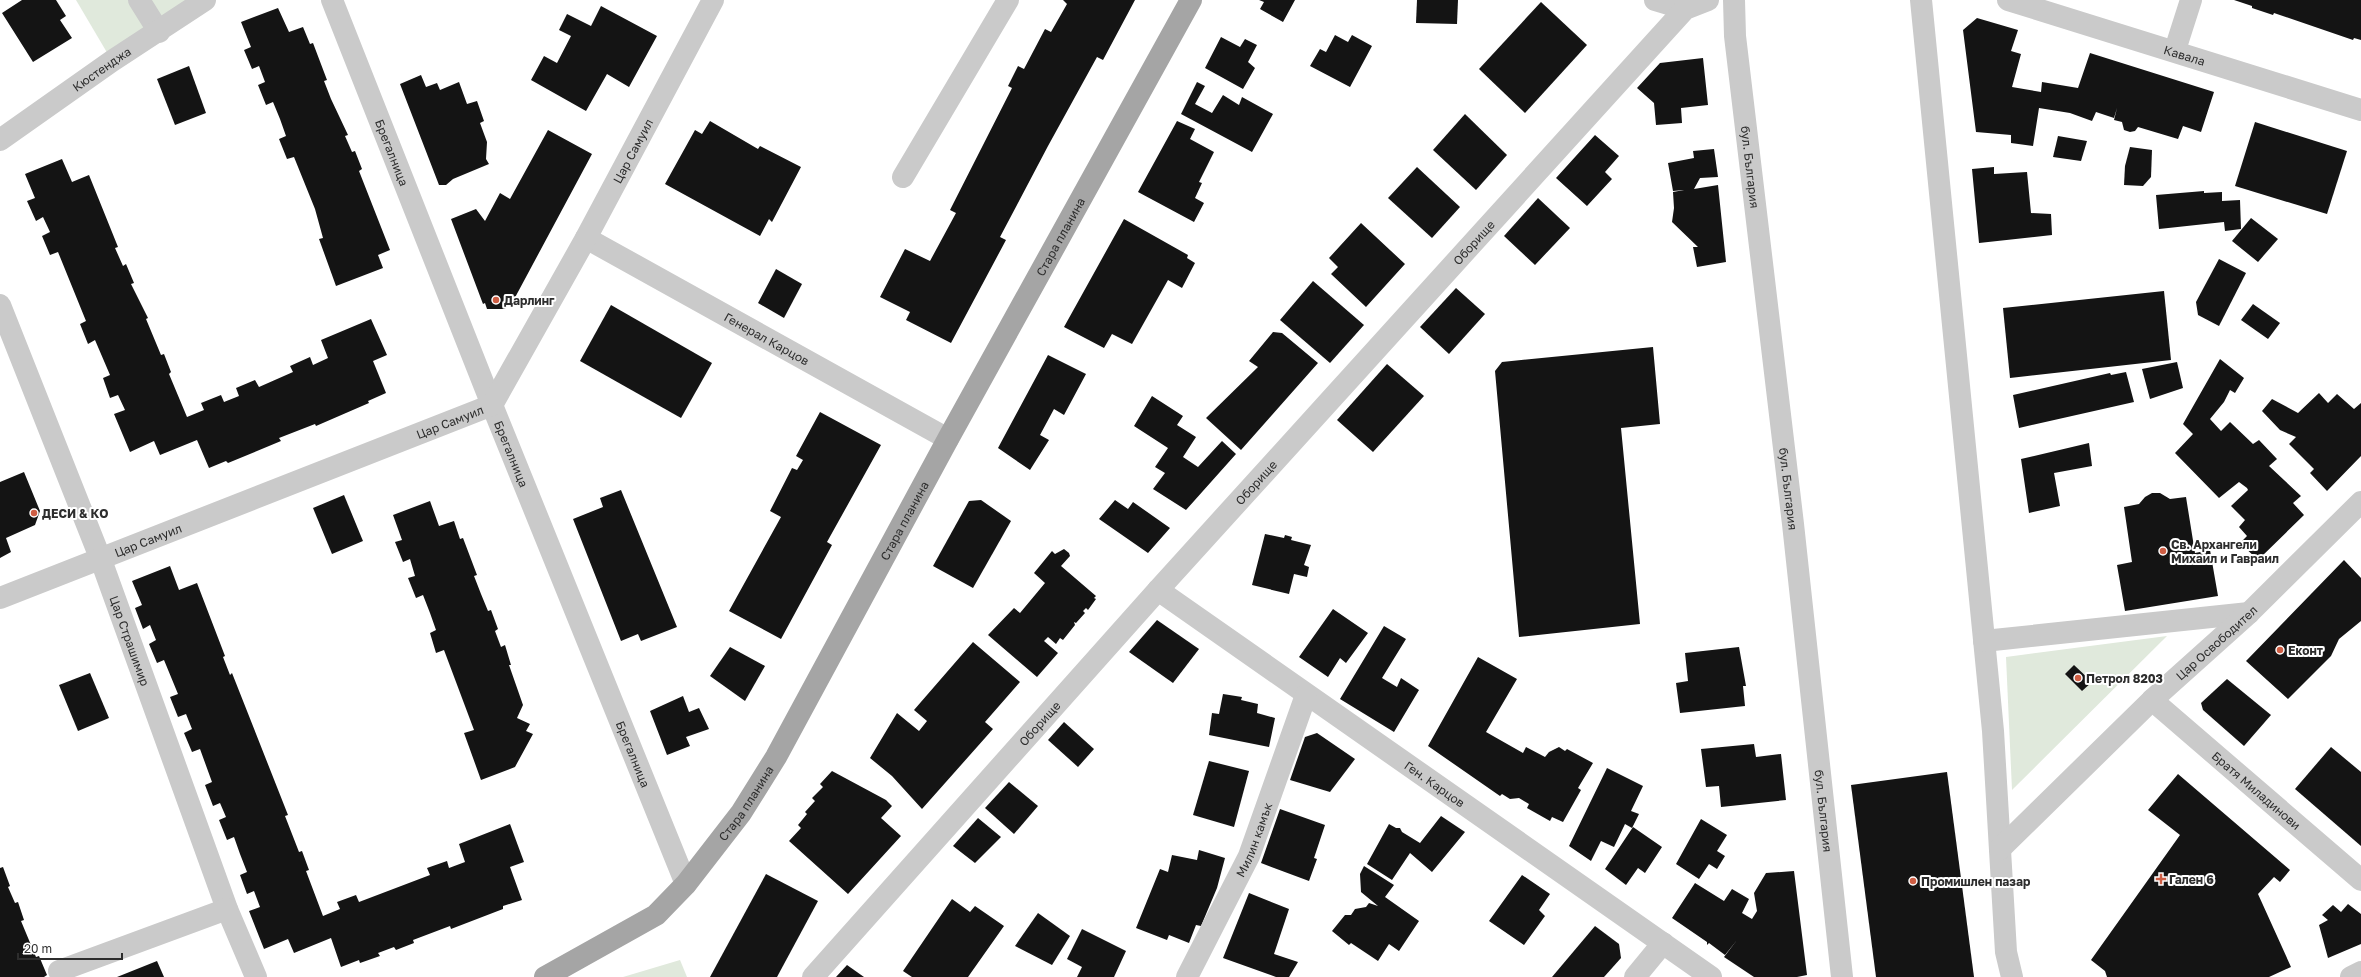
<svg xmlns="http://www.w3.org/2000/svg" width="2361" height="977" font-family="'Golos Text',sans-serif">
<rect width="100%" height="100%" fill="#fff"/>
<g fill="#e0e9dc">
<polygon points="76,0 205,0 112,61"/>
<polygon points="2167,636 2012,790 2006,657"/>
<polygon points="680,960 687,977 623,977"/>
</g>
<g fill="#141414">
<polygon points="22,0 56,0 66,16 60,20 72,38 33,62 2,13"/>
<polygon points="1063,0 1135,0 1103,60 1097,57 1048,146 1000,237 1006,240 951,343 906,320 910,312 880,297 905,249 930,261 956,213 950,210 1012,88 1008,86 1018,66 1024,69 1045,29 1051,32 1067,4"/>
<polygon points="1259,0 1295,0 1283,22 1260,9 1264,2"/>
<polygon points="1417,0 1458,0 1457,24 1416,23"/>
<polygon points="2234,0 2361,0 2361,40 2354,38 2353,40 2274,13 2273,15 2252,8 2252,6"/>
<polygon points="1541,2 1587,45 1525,113 1479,69"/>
<polygon points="601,6 657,36 629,87 607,74 586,111 531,80 544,56 557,63 571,36 559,30 567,14 591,26"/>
<polygon points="278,8 289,32 303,27 310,44 313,43 327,80 324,81 331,99 348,135 345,136 352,152 355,151 362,169 359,171 390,250 378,255 383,268 336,286 319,239 323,238 315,209 294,157 287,159 279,139 286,136 280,119 273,102 266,105 258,85 265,82 259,66 252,69 244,50 251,47 241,22"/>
<polygon points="1977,18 2018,30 2011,51 2021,54 2012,87 2041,92 2042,82 2078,88 2090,53 2214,92 2201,132 2183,126 2178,139 2138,127 2135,131 2130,132 2124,130 2122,122 2114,120 2117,108 2114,118 2096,112 2092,121 2070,113 2039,108 2033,146 2011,143 2011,135 1976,132 1963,30"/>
<polygon points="1335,35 1348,42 1352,35 1372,46 1350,87 1310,66 1320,49 1326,52"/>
<polygon points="1221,37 1240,47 1245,39 1257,45 1248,62 1255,68 1243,89 1205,68"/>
<polygon points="1703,58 1708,105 1681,108 1682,123 1656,125 1654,103 1637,88 1660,63"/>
<polygon points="189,66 206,113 175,125 157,79"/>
<polygon points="421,75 426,87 437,83 440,90 459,82 467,104 477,101 484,121 480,123 487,142 486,159 489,164 453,179 446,185 439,185 400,84"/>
<polygon points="1197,82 1205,86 1195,104 1212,113 1223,95 1239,105 1242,97 1273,114 1252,152 1181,114"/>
<polygon points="1465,114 1507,155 1476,190 1433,150"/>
<polygon points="710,121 758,149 760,146 801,167 772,222 769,219 760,236 665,184 695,130 702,134"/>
<polygon points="1177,121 1195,129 1190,139 1214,152 1199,182 1202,183 1195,198 1204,203 1194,222 1138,192"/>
<polygon points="2255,122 2347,151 2327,214 2235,186"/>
<polygon points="548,130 592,154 511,305 508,303 505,309 487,309 485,303 483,304 451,219 476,209 485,221 500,193 510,199"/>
<polygon points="1595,135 1619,156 1605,172 1612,179 1587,206 1556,178"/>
<polygon points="2058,136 2087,141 2081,161 2053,157"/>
<polygon points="2130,147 2152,150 2151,177 2143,186 2124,185 2125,166"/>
<polygon points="1714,149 1718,177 1700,178 1694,189 1718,185 1726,262 1697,267 1693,247 1698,247 1672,222 1674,208 1673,192 1684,190 1673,191 1668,163 1694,158 1693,151"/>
<polygon points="62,159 72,182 89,175 118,247 115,248 123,266 126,264 134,283 131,284 148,318 146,319 161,355 164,354 171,372 169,374 187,417 204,410 201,403 221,395 224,402 239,396 236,388 255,380 259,387 293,372 290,366 310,357 313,365 328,358 321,340 371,319 387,355 373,361 386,393 368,401 369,403 316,426 315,424 279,438 281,441 228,463 226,461 209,468 197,440 160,455 154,441 130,452 114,414 125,410 118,395 110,398 103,378 110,375 95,340 88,344 80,324 86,321 58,252 50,255 42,236 50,232 43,217 36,221 27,201 35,198 25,174"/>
<polygon points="1417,167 1460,207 1432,238 1388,198"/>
<polygon points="1994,167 1994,174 2027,172 2031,213 2051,214 2052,235 1979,243 1972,169"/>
<polygon points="2204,191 2204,193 2222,192 2222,201 2240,200 2241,229 2225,231 2224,222 2159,229 2156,195"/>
<polygon points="1538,198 1570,228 1535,265 1504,236"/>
<polygon points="2251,218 2278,239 2258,262 2232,241"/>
<polygon points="1124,219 1188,255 1187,258 1195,263 1182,288 1168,280 1132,344 1112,334 1104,348 1064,327"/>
<polygon points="1361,223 1405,264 1366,307 1331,274 1338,267 1329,258"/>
<polygon points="2219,259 2246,273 2219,326 2198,315 2196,302"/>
<polygon points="776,269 802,284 784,318 758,303"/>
<polygon points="1313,281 1364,325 1330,363 1280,320"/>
<polygon points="1456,288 1485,314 1449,354 1420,327"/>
<polygon points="2164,291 2171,360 2010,378 2003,308"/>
<polygon points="2253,304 2280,323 2268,339 2241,320"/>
<polygon points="611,305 712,363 681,418 580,361"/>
<polygon points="1273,332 1282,333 1318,363 1241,450 1206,418 1258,367 1249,361"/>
<polygon points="1653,347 1660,424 1621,428 1640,624 1519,637 1495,371 1502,362"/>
<polygon points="1048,355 1086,374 1064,415 1054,409 1040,435 1049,440 1030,470 998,448"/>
<polygon points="2220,359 2244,378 2235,393 2230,390 2224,402 2210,419 2221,431 2230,422 2253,444 2259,440 2277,459 2269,466 2301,496 2293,503 2304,515 2258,560 2240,543 2247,536 2239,527 2245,520 2231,506 2248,490 2247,488 2239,482 2219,498 2175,453 2193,434 2183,424"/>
<polygon points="2177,362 2183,388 2150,399 2142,369"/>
<polygon points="1387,364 1424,396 1373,452 1337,420"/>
<polygon points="2126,372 2134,402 2019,428 2013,395 2110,373 2111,375"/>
<polygon points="2319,393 2328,403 2337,394 2354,409 2361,403 2361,456 2327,491 2310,473 2314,469 2289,444 2296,437 2280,430 2262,411 2272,399 2298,413"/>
<polygon points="1152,396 1183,416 1177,425 1196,437 1183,457 1198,467 1222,441 1236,454 1186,510 1153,489 1165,473 1155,467 1168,448 1134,426"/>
<polygon points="820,412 881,445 827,542 832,545 781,639 729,611 781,517 770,511 792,468 797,470 803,460 796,456"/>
<polygon points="2089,443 2092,466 2054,473 2060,506 2029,513 2021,459"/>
<polygon points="24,472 40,511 35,525 6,538 11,552 0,558 0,482"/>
<polygon points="621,490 677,627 641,641 638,634 621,641 573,519 603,507 600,498"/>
<polygon points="2152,493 2160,493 2170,499 2186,497 2195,553 2210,550 2218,596 2125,611 2117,565 2132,562 2124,507 2139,504 2145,497"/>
<polygon points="344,495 363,541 332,554 313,508"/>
<polygon points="981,500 1011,521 973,588 933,566 969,501"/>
<polygon points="1115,500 1128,509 1133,502 1170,528 1148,553 1099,519"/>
<polygon points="430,501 439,526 454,521 460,539 463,538 477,575 474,576 481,594 488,611 491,610 498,629 495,631 501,647 505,645 511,665 509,665 523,705 517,718 530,724 526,731 533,734 515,767 481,780 464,733 474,730 444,650 436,653 430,633 436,630 430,613 423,595 416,598 408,578 415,576 410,559 403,562 395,542 402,540 393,515"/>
<polygon points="1265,534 1284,538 1285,535 1292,537 1291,540 1311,545 1304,565 1309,567 1307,577 1294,574 1289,594 1252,585"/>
<polygon points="1064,549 1069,553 1070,556 1061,566 1096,596 1094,598 1096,599 1088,610 1086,608 1083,611 1085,613 1076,623 1074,622 1075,625 1063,640 1060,638 1056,644 1048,637 1044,641 1058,653 1037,677 988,635 1014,608 1020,613 1045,583 1034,573 1052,551 1055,554"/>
<polygon points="2344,560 2361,578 2361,621 2339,639 2331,656 2288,699 2246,661"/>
<polygon points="170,566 179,590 197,583 225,656 223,657 230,675 232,673 288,815 285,816 299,852 302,851 309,870 306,871 323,916 340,909 337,902 356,895 359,902 430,875 427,868 447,861 449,868 465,862 459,844 510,824 524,862 510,867 522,900 503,906 503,909 451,929 450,926 413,940 414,943 396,950 394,947 378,953 380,956 360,963 359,960 341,967 331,938 294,953 288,939 264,949 249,911 260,907 254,891 247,894 240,875 247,872 240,854 234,837 227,840 219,820 226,817 220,803 213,806 205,785 212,782 200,749 192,752 184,733 192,729 186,714 178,717 170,697 178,694 164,660 157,663 149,644 156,640 150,625 143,629 135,608 142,605 132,581"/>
<polygon points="1333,609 1368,633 1346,663 1340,658 1328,677 1299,657"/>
<polygon points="1157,620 1199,649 1173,683 1129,652"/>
<polygon points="1384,626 1406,639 1382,678 1397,687 1401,678 1419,690 1394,732 1340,699"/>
<polygon points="973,642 1020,682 985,722 993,729 922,809 892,776 870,758 897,713 919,731 927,721 914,710"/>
<polygon points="730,647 765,666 745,701 710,676"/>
<polygon points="1739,647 1746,686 1743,686 1745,706 1680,713 1676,683 1688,681 1685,653"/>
<polygon points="1478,657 1517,679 1486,732 1523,753 1526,747 1545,757 1549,752 1559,747 1565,751 1567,749 1593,763 1578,788 1581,790 1563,822 1552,817 1550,821 1527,808 1529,804 1519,798 1510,799 1502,794 1500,796 1428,746"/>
<polygon points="2074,665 2092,682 2082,691 2065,674"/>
<polygon points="90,673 109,718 78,731 59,685"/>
<polygon points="2227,679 2271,715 2244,746 2203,710 2201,703"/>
<polygon points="1223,694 1242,697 1241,700 1258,704 1257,713 1275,718 1269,747 1209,735 1212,713 1219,714"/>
<polygon points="683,696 689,712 699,708 709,729 686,737 690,746 667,755 650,711"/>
<polygon points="1064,722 1094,749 1078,767 1048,740"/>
<polygon points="1317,733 1355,759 1330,792 1290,780 1305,737"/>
<polygon points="1754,744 1756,757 1781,754 1786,800 1721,807 1719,786 1706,787 1701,749"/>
<polygon points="2331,747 2361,772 2361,846 2295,789"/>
<polygon points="1209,761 1249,771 1234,827 1193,815"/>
<polygon points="1607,768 1643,786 1631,811 1639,814 1632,828 1625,824 1614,847 1601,841 1591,861 1569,846"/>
<polygon points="832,771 886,800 892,806 881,818 901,836 848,894 789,841 801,828 798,825 807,814 805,812 815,801 812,798 823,787 820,784"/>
<polygon points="1947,772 1974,977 1876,977 1851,785"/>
<polygon points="2178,774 2290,870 2280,882 2274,877 2258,894 2291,967 2269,977 2107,977 2105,971 2091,960 2180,835 2148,810"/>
<polygon points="1009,782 1038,806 1014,834 985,808"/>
<polygon points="1280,809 1325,825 1314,858 1317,859 1309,881 1261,863"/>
<polygon points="1441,816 1465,832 1432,872 1410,853 1392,880 1367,864 1389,824 1396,828 1400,828 1402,832 1420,843"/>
<polygon points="978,818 1001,837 975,863 953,846"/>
<polygon points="1701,819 1727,835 1717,851 1725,856 1717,869 1709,864 1699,879 1676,864"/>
<polygon points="1633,827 1662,847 1645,873 1638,868 1626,885 1605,869"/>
<polygon points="1199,850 1225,858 1217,888 1201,926 1196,925 1189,943 1169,935 1167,940 1136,928 1160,869 1168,872 1172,855 1197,860"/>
<polygon points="1364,866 1394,885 1385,897 1419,921 1399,951 1389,944 1378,961 1351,943 1349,945 1332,931 1345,915 1351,915 1355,909 1366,907 1369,903 1378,906 1361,892 1360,874"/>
<polygon points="3,867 10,886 8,887 15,903 18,902 24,920 21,921 36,957 39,956 47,975 44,977 0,977 0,868"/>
<polygon points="1794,871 1807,975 1797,977 1754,977 1724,957 1737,940 1725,955 1709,943 1707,945 1707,942 1672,918 1695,883 1724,901 1732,889 1749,899 1742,913 1752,919 1757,911 1754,893 1766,873"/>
<polygon points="766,874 818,901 777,977 710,977"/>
<polygon points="1522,875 1550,894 1539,910 1545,916 1524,945 1489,921"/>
<polygon points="1249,893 1289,909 1274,954 1298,962 1289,977 1276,977 1223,958"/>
<polygon points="952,899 970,912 975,906 1004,926 968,977 912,977 903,971"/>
<polygon points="2348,904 2361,914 2361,944 2328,958 2319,925 2328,920 2322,915 2333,905 2341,912"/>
<polygon points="1038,913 1070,936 1052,965 1015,946"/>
<polygon points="1595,926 1619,944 1621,958 1604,977 1552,977"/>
<polygon points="1082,929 1126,951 1114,977 1077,977 1082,967 1067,959"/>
<polygon points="157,961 164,977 117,977"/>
<polygon points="847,965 864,977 836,977"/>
</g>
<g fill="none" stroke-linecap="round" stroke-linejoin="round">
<g stroke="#cacaca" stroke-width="22">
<polyline points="139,0 159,32"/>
<path id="s1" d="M332,0L492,405L686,884"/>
<polyline points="1655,0 1685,9"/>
<path id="s2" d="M1734,0L1735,36L1793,524L1842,977"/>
<polyline points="1921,0 1993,731 2006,952 2012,977"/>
<path id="s3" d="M2008,0L2361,110"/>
<polyline points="2175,50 2191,0"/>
<path id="s4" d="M0,140L112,61L205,0"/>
<polyline points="903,177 1008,0"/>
<path id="s5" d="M586,238L948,439"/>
<path id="s6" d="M0,305L101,560L227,909L256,977"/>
<path id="s7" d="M1158,590L1711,977"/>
<path id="s8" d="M0,598L492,405L586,238L713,0"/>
<polyline points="1984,641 2249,613"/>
<path id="s9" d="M2152,700L2361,880"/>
<path id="s10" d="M2000,849L2152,700L2249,613L2361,502"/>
<polyline points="59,971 227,909"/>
<path id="s11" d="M813,977L1158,590L1685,9L1708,0"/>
<path id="s12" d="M1187,977L1249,856L1306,695"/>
<polyline points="1635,977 1663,943"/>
<polyline points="2351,977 2361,972"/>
</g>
<path stroke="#a5a5a5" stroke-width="22" id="s13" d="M545,977L656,915L686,884L741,813L776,757L948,439L1191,0"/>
</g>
<g fill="#cf5e44" stroke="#fff" stroke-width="1.5">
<circle cx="496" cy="300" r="4"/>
<circle cx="34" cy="513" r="4"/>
<circle cx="2163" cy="551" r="4"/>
<circle cx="2280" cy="650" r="4"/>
<circle cx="2078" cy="678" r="4"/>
<path d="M2159 873h4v4h4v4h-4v4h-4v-4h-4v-4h4z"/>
<circle cx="1913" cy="881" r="4"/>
</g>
<g text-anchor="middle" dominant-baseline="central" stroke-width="4" stroke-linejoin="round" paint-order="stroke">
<g font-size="12" fill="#2d2d2d" stroke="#fff">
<text stroke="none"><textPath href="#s3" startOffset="185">Кавала</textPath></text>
<text stroke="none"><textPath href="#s4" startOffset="124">Кюстенджа</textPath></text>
<text stroke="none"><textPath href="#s8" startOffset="819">Цар Самуил</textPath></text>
<text stroke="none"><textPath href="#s1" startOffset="164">Брегалница</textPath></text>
<text stroke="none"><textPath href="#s2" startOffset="168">бул. България</textPath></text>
<text stroke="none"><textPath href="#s13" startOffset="919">Стара планина</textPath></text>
<text stroke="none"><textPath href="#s11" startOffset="988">Оборище</textPath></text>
<text stroke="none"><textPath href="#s5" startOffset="207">Генерал Карцов</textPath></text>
<text stroke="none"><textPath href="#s8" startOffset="483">Цар Самуил</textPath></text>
<text stroke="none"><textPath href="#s1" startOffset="488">Брегалница</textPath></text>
<text stroke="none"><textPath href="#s11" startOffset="664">Оборище</textPath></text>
<text stroke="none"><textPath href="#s2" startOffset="492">бул. България</textPath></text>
<text stroke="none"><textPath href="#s13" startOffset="595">Стара планина</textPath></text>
<text stroke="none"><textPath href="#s8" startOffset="159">Цар Самуил</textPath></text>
<text stroke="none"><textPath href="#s6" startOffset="360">Цар Страшимир</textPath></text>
<text stroke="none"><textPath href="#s10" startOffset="299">Цар Освободител</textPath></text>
<text stroke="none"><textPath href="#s11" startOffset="340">Оборище</textPath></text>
<text stroke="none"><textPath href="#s1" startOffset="812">Брегалница</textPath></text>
<text stroke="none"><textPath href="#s7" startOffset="338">Ген. Карцов</textPath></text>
<text stroke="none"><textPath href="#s9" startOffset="138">Братя Миладинови</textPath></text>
<text stroke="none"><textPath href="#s13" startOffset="271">Стара планина</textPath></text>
<text stroke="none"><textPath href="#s2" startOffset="816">бул. България</textPath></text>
<text stroke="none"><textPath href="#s12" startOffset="153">Милин камък</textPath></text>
</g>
<g font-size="12" font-weight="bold" fill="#2d2d2d" stroke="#fff" text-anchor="start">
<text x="504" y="300">Дарлинг</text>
<text x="42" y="513">ДЕСИ &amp; КО</text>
<text x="2171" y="544">Св. Архангели<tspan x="2171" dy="14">Михаил и Гавраил</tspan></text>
<text x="2288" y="650">Еконт</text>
<text x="2086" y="678">Петрол 8203</text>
<text x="2169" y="879">Гален 6</text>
<text x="1921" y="881">Промишлен пазар</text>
</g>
</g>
<path d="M18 953v6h104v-6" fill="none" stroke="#2d2d2d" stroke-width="2"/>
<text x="24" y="953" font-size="12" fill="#2d2d2d" stroke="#ffffff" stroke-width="3" paint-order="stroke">20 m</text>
</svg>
